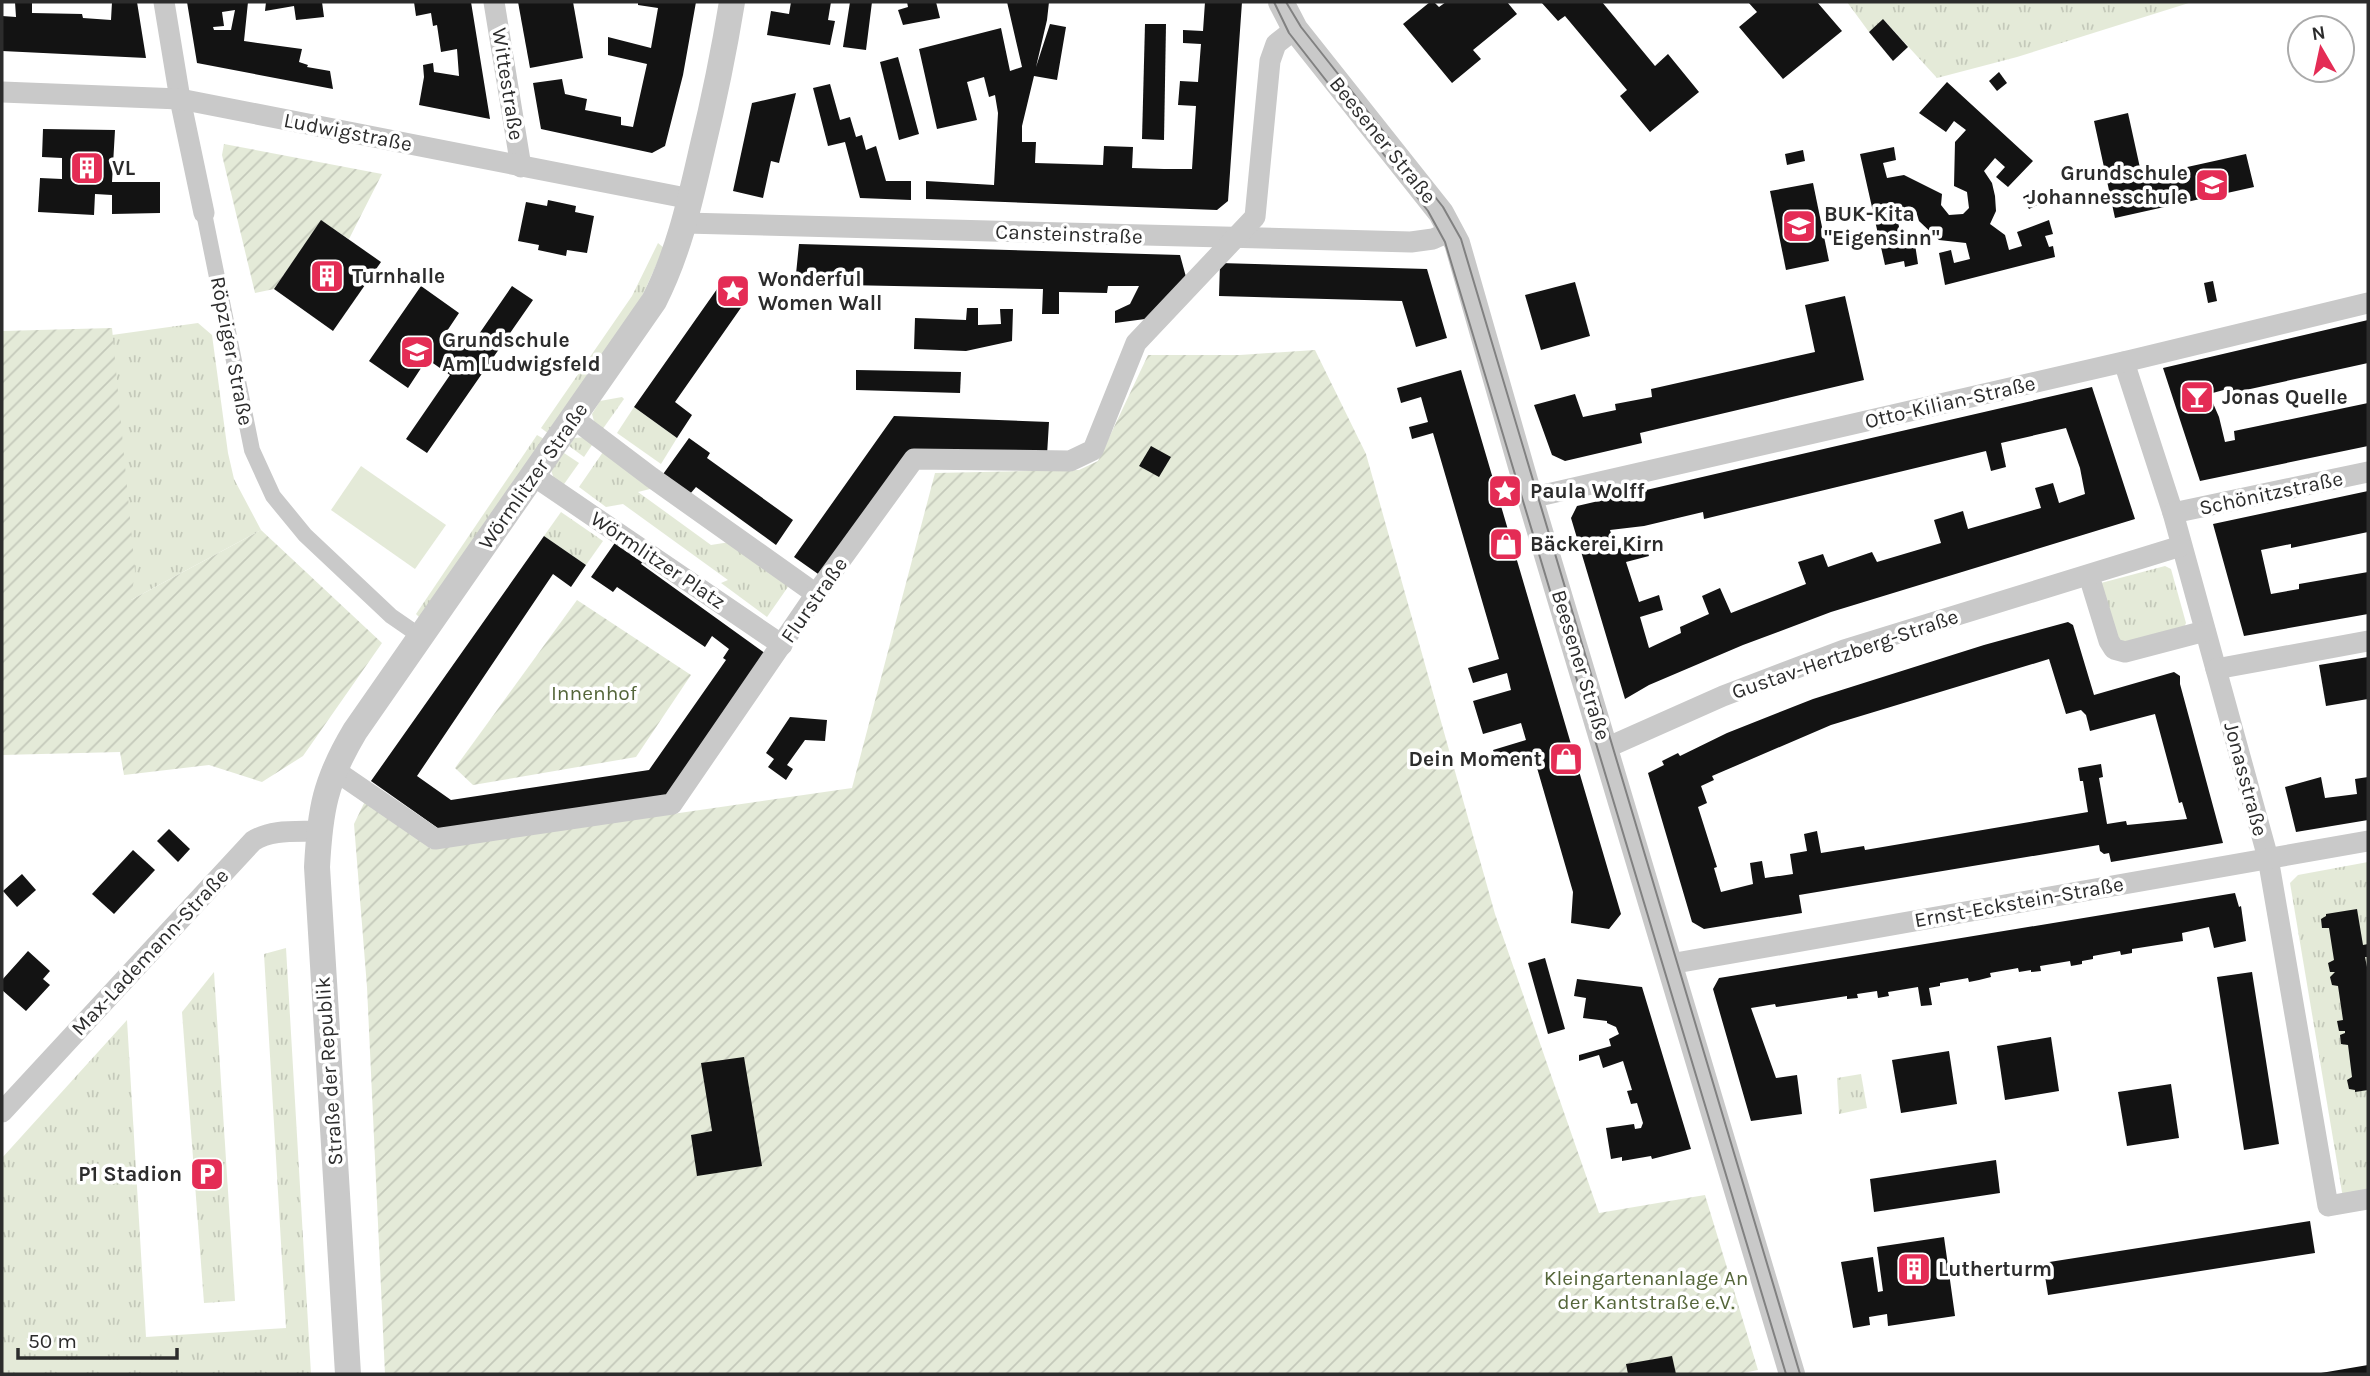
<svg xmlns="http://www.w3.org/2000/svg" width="2370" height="1376" font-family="Karla,sans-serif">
<defs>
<pattern id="grass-tufts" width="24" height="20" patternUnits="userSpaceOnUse" patternTransform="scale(1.75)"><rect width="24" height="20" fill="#e4ead8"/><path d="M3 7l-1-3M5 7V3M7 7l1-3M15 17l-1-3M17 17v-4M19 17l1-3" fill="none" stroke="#c4c9ba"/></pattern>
<pattern id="garden-furrows" width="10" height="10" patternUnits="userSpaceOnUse" patternTransform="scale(1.75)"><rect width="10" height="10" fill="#e4ead8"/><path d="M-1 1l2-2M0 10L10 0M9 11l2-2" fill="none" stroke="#c4c9ba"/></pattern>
</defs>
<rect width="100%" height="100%" fill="#fff"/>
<g fill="url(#grass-tufts)">
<polygon points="1847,2 2192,2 2017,57 1937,78 1884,20 1869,32"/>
<polygon points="658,243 664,248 639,303 549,434 541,428 632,296"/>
<polygon points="198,323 212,335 228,453 234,479 261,530 131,600 112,335"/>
<polygon points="622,397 624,399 602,430 595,425 592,414 600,401"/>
<polygon points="634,407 677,438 661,464 617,433"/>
<polygon points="537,435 544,439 420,618 416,614"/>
<polygon points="587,437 594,442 584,457 569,446 574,438"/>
<polygon points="603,452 654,488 638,492 711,545 730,542 790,584 767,617 721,583 728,580 623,504 606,507 579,487"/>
<polygon points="564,453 579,463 562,487 555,482 551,470"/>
<polygon points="561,512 603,541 586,565 544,536"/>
<polygon points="2165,566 2171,569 2186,623 2183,630 2131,643 2118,642 2101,583"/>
<polygon points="2368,862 2368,1194 2343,1198 2290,883 2298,875"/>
<polygon points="286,948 311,1374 2,1374 2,1158 127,1020 146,1337 286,1328 264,954"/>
<polygon points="214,972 235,1301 204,1303 182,1012"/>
<polygon points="1861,1074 1867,1108 1839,1114 1837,1078"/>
</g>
<g fill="url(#garden-furrows)">
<polygon points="224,144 382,174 349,239 321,221 274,289 255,293 222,155"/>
<polygon points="112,328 135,571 131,600 261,530 382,643 303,756 262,782 209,765 124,775 120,752 2,755 2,331"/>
<polygon points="1315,350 1366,454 1495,914 1599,1213 1705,1195 1758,1370 1738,1374 385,1374 367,987 354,824 367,797 431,849 852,788 935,473 1079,470 1098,461 1148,355 1240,355"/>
<polygon points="577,600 691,675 636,757 473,785 455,768"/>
</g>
<polygon fill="#e4ead8" points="361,466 446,525 415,569 331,510"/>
<g fill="#131313" fill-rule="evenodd">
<polygon points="15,2 32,2 32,13 82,14 83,18 111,20 112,2 137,2 146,58 2,51 2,16 16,17"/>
<path d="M187,2H248L244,41L302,49L299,62L308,65L307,67L330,71L333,89L197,63ZM235,10L231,30H214L213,27L224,26L222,12Z"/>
<polygon points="266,2 322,2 324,17 296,20 294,6 265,11"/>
<polygon points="414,2 471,2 490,119 419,105 424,77 423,65 433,63 434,72 459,76 457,49 441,52 437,25 433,26 431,13 416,16"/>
<polygon points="518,2 573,2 583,58 530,68"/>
<polygon points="638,2 696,2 683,75 665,146 652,153 541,129 533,83 562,79 565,94 587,99 585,110 621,117 621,125 633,127 647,64 608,55 608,37 651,48 658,8 638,5"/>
<polygon points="791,2 831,2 828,20 835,21 830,45 767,35 771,11 789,14"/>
<polygon points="850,2 872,2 866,50 843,47"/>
<polygon points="907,2 936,2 940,18 903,25 898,10 908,7"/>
<polygon points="1007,2 1049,2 1047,20 1036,67 1050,24 1066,27 1057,80 1034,76 1022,126 1022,142 1036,142 1035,163 1103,165 1104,146 1133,147 1132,168 1164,169 1192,169 1196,106 1178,105 1180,81 1198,82 1201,44 1183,43 1183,30 1203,31 1205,2 1242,2 1228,201 1217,210 926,199 926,181 994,185 998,113 995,95 989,97 984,77 967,82 977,120 937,129 919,49 1001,28 1010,71 1022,67"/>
<polygon points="1430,2 1434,2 1439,7 1446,2 1507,2 1517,14 1473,50 1481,59 1452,83 1403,24"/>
<polygon points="1541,2 1602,2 1655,66 1668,54 1699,92 1650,132 1620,96 1627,90 1565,16 1558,21"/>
<polygon points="1748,2 1817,2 1842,31 1783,79 1739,27 1757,12"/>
<polygon points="1883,19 1908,47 1893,61 1869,32"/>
<polygon points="1145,24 1166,24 1164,140 1142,139"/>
<polygon points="898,57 919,134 899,140 880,62"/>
<polygon points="1999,72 2007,83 1997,91 1989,81"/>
<polygon points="1947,82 2033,161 2008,187 1996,177 2005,167 1995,158 1984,171 1992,183 1995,196 1996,211 1990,224 2005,235 2009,250 2022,246 2017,232 2049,220 2053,234 2045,236 2049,247 2053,246 2055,257 1945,285 1939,253 1951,250 1954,263 1970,259 1966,243 1939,240 1919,221 1916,211 1897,215 1900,233 1913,231 1918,264 1905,267 1904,261 1885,265 1860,154 1894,147 1896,160 1883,163 1887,178 1904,175 1942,194 1941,205 1949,215 1963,214 1969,208 1967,192 1954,186 1955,142 1966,130 1954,121 1946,132 1919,113"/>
<polygon points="830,84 840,120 850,117 856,137 862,135 866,150 876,146 886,181 911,181 911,200 860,198 845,142 828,146 813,88"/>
<polygon points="796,93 779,163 771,161 763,198 733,191 752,103"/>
<polygon points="2128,113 2142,177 2246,154 2254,187 2115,218 2094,121"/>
<polygon points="43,129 115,130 112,182 160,182 160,213 112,214 112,195 95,194 94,215 38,212 40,178 62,179 62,158 42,157"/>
<polygon points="1803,150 1805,161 1787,165 1785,154"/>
<polygon points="1813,183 1829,261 1786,270 1770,191"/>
<polygon points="2035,191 2041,203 2029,209 2023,197"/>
<polygon points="548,200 576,206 575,212 594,216 587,253 567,250 566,256 538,250 539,245 518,241 526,202 547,206"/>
<polygon points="321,220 381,262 333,331 274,289"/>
<polygon points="799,244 1180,255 1186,277 1145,319 1115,323 1115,311 1130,304 1139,286 1108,286 1107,293 1059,292 1059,314 1042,314 1043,289 795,284"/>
<polygon points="1220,263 1427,269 1447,338 1416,347 1402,301 1219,296"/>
<polygon points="2213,281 2217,301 2208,303 2204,283"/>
<polygon points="722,282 745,302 675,402 692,415 677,438 634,407"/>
<polygon points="1575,282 1590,336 1541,350 1525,295"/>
<polygon points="421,286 459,313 445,334 468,350 512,286 533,300 427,453 406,439 450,375 427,359 408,388 369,361"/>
<polygon points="1845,296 1864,380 1640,433 1642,443 1565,461 1552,455 1534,405 1575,394 1583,417 1616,410 1615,404 1652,397 1651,389 1815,352 1805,305"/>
<polygon points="967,308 978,308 978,325 1001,324 1000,309 1013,309 1012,341 966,351 914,349 915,318 966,320"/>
<polygon points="2368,320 2368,363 2232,393 2231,388 2209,394 2219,417 2225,442 2235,440 2234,431 2368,403 2368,446 2200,481 2163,368"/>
<polygon points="856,370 961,372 960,393 856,390"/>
<polygon points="1461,370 1621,914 1609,929 1571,923 1573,892 1533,754 1497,764 1493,750 1526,740 1521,723 1483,734 1473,701 1511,690 1507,673 1473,683 1468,668 1499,659 1433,433 1412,439 1409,427 1428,422 1421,397 1401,403 1397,388"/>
<path d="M2092,387L2135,519L1831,612L1743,645L1649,685L1625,699L1571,518L1577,506ZM2066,428L2080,468L2085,494L2059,503L2053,483L2035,488L2041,508L1968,529L1963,511L1934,520L1941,543L1877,562L1872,552L1828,567L1823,554L1798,562L1806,584L1731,613L1720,588L1702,596L1709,614L1680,627L1681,633L1649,648L1640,617L1663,610L1659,595L1639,602L1626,562L1649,556L1644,542L1616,549L1610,530L1644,526L1703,512L1704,519L1986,451L1991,471L2006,467L2001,443Z"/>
<polygon points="894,416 1049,422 1047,455 909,451 821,576 794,557"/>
<polygon points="689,438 710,453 707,458 793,520 776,545 696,487 690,494 661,477"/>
<polygon points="1151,446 1171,457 1159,477 1139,466"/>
<polygon points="2368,491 2368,532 2291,548 2291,544 2261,550 2271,594 2299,589 2299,584 2368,572 2368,614 2244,636 2213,524"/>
<polygon points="544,536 586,565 571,587 553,574 417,776 451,800 649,770 726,660 723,658 729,649 712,636 705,647 617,587 613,592 591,577 619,537 646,556 641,564 766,654 666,799 442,831 371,781"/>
<path d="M2068,622L2073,625L2094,695L2174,672L2180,676V684L2223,843L2111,862L2109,853L2104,854L2100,851L2099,845L1799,895L1802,913L1704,929L1692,922L1648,773L1664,765L1662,761L1678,753L1680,756L1727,733L1813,699L1984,645ZM2049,659L2066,714L2081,710L2086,715L2090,731L2155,714L2179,803L2182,802L2187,819L2127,825L2126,821L2107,824L2099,778L2103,777L2101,764L2078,768L2080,781H2083L2088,812L1865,850L1864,846L1821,853L1817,831L1804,834L1807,851L1790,854L1793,874L1765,878L1762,861L1750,863L1753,884L1721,892L1714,868L1717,867L1698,807L1707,803L1701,786L1714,780L1712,776L1831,725Z"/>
<polygon points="2368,657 2368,699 2326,706 2319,665"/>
<polygon points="790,717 827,720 825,741 805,740 787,765 793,769 786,780 768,767 774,759 766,753"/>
<polygon points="2321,777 2325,798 2357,794 2355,779 2368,777 2368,820 2296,832 2285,787"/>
<polygon points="169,829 190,849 178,862 157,841"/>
<polygon points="133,850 155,870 114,914 92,894"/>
<polygon points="22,874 36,890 17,907 3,891"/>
<polygon points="2235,893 2239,907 2241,906 2246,941 2214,948 2209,927 2182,933 2183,941 2132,949 2132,953 2121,955 2120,951 2093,956 2093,959 2082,961 2082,964 2071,966 2070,961 2040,966 2041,971 2031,972 2031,970 2019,972 2018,968 1990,973 1991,977 1979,980 1969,982 1968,978 1940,983 1940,986 1929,988 1932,1005 1921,1006 1918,987 1888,992 1889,996 1878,998 1877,991 1857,994 1858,998 1847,999 1847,996 1776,1007 1775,1004 1751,1008 1776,1078 1797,1075 1802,1114 1751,1121 1713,989 1719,978"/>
<polygon points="2357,909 2363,945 2368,944 2368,957 2365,957 2368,972 2368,1090 2355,1092 2355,1090 2349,1089 2347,1080 2352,1077 2348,1045 2341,1044 2340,1035 2345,1033 2345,1031 2339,1031 2337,1021 2343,1020 2338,986 2332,985 2330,977 2335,972 2330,972 2328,963 2334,960 2329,928 2322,928 2321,919 2326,916 2326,914"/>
<polygon points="28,951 50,971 43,979 50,985 26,1011 2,990 2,980"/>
<polygon points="1545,958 1565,1029 1548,1034 1528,963"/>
<polygon points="2252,972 2279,1144 2244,1150 2217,977"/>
<polygon points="1577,979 1642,987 1691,1149 1652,1159 1651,1156 1622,1161 1622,1157 1611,1159 1606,1128 1634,1124 1635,1129 1641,1128 1643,1123 1637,1103 1631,1104 1627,1091 1632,1090 1623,1061 1603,1068 1599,1055 1579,1061 1579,1055 1611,1046 1609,1039 1619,1034 1616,1027 1607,1023 1607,1021 1583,1018 1586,998 1574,996"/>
<polygon points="2051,1037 2059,1091 2005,1100 1997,1046"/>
<polygon points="1949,1051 1957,1104 1901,1113 1892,1060"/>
<polygon points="744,1057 762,1166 697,1176 691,1135 712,1131 701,1063"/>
<polygon points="2171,1084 2179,1138 2127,1146 2118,1092"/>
<polygon points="1996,1160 2000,1193 1874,1212 1870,1179"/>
<polygon points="2310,1221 2315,1253 2048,1295 2043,1263"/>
<polygon points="1944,1237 1955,1316 1888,1326 1887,1314 1869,1317 1870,1325 1853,1328 1841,1262 1873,1257 1878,1292 1883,1291 1877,1247"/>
<polygon points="1672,1356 1676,1374 1628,1374 1626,1364"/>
<polygon points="2368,1365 2368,1374 2321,1374 2321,1373"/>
</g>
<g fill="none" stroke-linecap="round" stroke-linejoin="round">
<polyline stroke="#c9c9c9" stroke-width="16" points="204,213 252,450 273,496 305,535 391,616 420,636"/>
<g stroke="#c9c9c9" stroke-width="21">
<polyline points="164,2 180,99 204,213"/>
<polyline points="494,2 521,167"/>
<polyline points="2,92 180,99 691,199"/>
<polyline points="685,223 1411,242 1433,239 1451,231"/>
<polyline points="2124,362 2173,513 2268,858 2328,1206 2368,1199"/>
<polyline points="573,418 651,477 816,594"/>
<polyline points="534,476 782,645"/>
<polyline points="1530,498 2132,360 2368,303"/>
<polyline points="2173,513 2368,472"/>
<polyline points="2089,576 2109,641 2114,649 2125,652 2205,631"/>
<polyline points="2216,669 2368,641"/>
<polyline points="1606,748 1723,696 1844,650 2181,546"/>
<polyline points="333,769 435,839 672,804 816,594 914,459 1070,461 1093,450 1136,343 1255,217 1270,61 1276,44 1295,29"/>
<polyline points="1670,964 2368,841"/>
<path d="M2,1112L253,841C272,829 296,832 319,831"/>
</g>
<g stroke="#c9c9c9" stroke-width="26">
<polyline points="1281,2 1295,29 1441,213 1457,243 1530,498 1792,1374"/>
<path d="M348,1374L317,867C320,810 325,781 355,731L654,301C679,252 690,201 702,149C714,100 724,51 732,2"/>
</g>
<g stroke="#818181" stroke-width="2">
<polyline points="1274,2 1289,33 1428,211 1445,242 1786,1374"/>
<polyline points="1286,2 1301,27 1443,207 1461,239 1800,1374"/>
</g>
</g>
<defs>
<g id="building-square" transform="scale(1.75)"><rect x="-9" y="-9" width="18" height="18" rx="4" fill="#e42c55" stroke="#fff"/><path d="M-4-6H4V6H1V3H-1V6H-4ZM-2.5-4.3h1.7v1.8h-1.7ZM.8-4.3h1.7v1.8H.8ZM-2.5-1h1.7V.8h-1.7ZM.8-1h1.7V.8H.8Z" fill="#fff"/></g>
<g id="school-square" transform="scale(1.75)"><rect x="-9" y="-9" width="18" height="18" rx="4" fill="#e42c55" stroke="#fff"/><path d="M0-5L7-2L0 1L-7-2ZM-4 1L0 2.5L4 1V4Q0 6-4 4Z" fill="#fff"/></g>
<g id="sight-square" transform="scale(1.75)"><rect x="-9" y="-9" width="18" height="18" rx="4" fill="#e42c55" stroke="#fff"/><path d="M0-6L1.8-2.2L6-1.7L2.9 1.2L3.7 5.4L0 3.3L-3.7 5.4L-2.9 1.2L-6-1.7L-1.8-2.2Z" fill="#fff"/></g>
<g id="bar-square" transform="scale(1.75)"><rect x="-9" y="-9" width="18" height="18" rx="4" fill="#e42c55" stroke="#fff"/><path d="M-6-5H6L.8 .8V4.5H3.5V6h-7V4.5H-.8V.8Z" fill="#fff"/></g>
<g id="shop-square" transform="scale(1.75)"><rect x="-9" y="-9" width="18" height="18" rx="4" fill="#e42c55" stroke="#fff"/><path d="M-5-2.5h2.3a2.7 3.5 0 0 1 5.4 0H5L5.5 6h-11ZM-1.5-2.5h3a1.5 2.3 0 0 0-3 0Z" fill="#fff"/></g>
<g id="parking-square" transform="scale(1.75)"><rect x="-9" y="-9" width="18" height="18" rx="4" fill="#e42c55" stroke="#fff"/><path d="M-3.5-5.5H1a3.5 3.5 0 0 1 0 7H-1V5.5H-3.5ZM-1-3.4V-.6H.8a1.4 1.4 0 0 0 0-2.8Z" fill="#fff"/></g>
</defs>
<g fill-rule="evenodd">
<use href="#building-square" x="87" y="168"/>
<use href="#school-square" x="2212" y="185"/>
<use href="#school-square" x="1799" y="226"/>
<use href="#building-square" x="327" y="276"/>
<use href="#sight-square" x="733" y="291"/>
<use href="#school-square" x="417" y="352"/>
<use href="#bar-square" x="2197" y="397"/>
<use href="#sight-square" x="1505" y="491"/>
<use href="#shop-square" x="1506" y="544"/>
<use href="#shop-square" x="1566" y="759"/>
<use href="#parking-square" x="207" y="1174"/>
<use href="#building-square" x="1914" y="1269"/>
</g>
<g text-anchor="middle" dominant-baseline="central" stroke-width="7" stroke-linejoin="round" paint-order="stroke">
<g font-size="21" fill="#2c2c2c" stroke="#fff">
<text transform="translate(508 84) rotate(81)">Wittestraße</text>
<text transform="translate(348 132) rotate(11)">Ludwigstraße</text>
<text transform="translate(1383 140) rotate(51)">Beesener Straße</text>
<text transform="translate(1069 234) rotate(2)">Cansteinstraße</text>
<text transform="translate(232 351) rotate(79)">Röpziger Straße</text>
<text transform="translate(1950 402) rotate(-13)">Otto-Kilian-Straße</text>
<text transform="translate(533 476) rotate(-55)">Wörmlitzer Straße</text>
<text transform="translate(2271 493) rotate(-12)">Schönitzstraße</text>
<text transform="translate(658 560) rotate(34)">Wörmlitzer Platz</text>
<text transform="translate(814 600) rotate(-55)">Flurstraße</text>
<text transform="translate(1845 654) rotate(-19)">Gustav-Hertzberg-Straße</text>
<text transform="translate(1581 665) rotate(73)">Beesener Straße</text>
<text transform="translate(2246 779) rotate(75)">Jonasstraße</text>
<text transform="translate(2019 902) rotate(-10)">Ernst-Eckstein-Straße</text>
<text transform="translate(150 952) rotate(-47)">Max-Lademann-Straße</text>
<text transform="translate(329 1071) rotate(-94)">Straße der Republik</text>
</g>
<g font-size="21" font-weight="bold" fill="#2c2c2c" stroke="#fff" text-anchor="start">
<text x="112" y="168">VL</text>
<text x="2188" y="173" text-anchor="end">Grundschule<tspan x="2188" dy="24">Johannesschule</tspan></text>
<text x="1824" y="214">BUK-Kita<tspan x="1824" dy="24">"Eigensinn"</tspan></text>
<text x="352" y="276">Turnhalle</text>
<text x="758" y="279">Wonderful<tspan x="758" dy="24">Women Wall</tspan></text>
<text x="442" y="340">Grundschule<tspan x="442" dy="24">Am Ludwigsfeld</tspan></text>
<text x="2222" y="397">Jonas Quelle</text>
<text x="1530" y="491">Paula Wolff</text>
<text x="1530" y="544">Bäckerei Kirn</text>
<text x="1542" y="759" text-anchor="end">Dein Moment</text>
<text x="182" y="1174" text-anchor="end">P1 Stadion</text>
<text x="1938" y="1269">Lutherturm</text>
</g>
<g font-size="21" fill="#55663a" stroke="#fff">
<text x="594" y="693">Innenhof</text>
<text x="1646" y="1278">Kleingartenanlage An<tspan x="1646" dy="24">der Kantstraße e.V.</tspan></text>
</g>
</g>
<rect width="2370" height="1376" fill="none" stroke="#2c2c2c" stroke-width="7"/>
<g transform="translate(2321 49) rotate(351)"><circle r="33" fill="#ffffff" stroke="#ababab" stroke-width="2"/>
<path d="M0-5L12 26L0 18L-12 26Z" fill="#e42c55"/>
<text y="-10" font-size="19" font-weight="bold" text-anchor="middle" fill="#2c2c2c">N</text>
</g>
<path d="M18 1348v10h159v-10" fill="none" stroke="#2c2c2c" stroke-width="3.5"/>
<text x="28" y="1348" font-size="21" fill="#2c2c2c" stroke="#ffffff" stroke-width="5" paint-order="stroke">50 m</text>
</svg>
